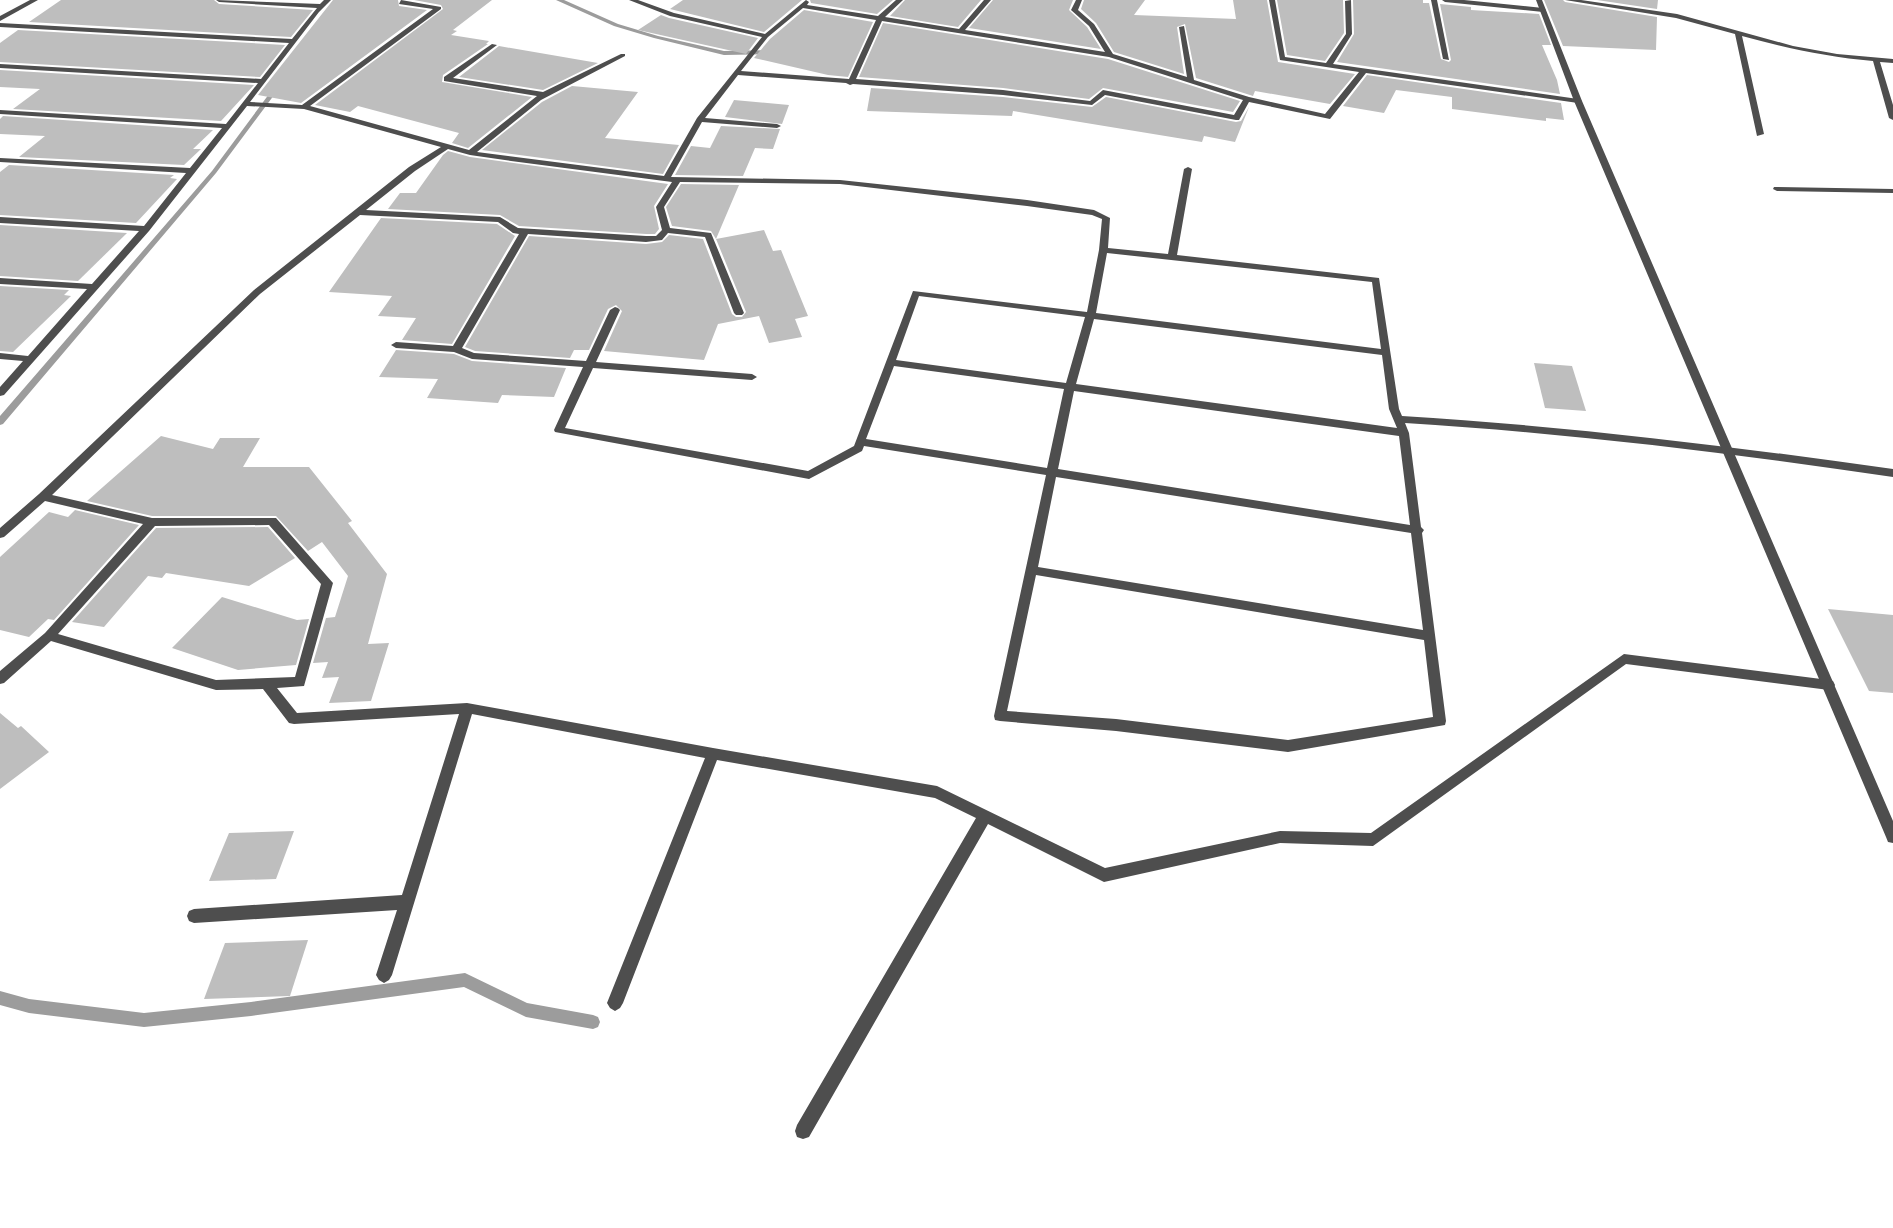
<svg xmlns="http://www.w3.org/2000/svg" width="1893" height="1228" font-family="'Nunito Sans',sans-serif">
<rect width="100%" height="100%" fill="#fff"/>
<g fill="none" stroke-linecap="round" stroke-linejoin="round">
<g fill="#9c9c9c" fill-rule="evenodd">
<polygon points="556,0 564,0 618,24 658,36 724,51 772,50 775,52 772,54 724,55 654,38 614,26"/>
<polygon points="275,86 280,87 216,173 3,424 0,425 0,416 212,171"/>
<polygon points="465,973 527,1003 593,1015 598,1017 600,1022 598,1027 593,1029 526,1017 464,987 251,1016 144,1027 29,1013 0,1005 0,991 29,999 144,1013 251,1002"/>
</g>
</g>
<g fill="#bebebe">
<polygon points="61,0 214,0 219,4 313,10 291,37 29,22"/>
<polygon points="333,0 398,0 399,6 427,10 301,103 258,95"/>
<polygon points="414,0 492,0 453,30 457,31 451,35 489,41 486,44 488,44 443,75 442,82 532,97 468,148 452,143 459,133 358,106 350,112 315,105 443,9 441,5"/>
<polygon points="683,0 802,0 764,32 670,9"/>
<polygon points="810,0 893,0 877,14 811,3"/>
<polygon points="905,0 981,0 958,27 890,16"/>
<polygon points="993,0 1073,0 1069,10 1087,27 1101,49 969,28"/>
<polygon points="1084,0 1145,0 1134,15 1236,19 1233,0 1267,0 1278,62 1355,74 1330,104 1255,91 1253,96 1250,95 1196,78 1185,24 1177,27 1184,74 1114,52 1096,23 1081,9"/>
<polygon points="1277,0 1343,0 1344,33 1325,61 1287,55"/>
<polygon points="1353,0 1423,0 1423,3 1429,3 1441,59 1449,62 1451,60 1440,4 1471,7 1471,10 1539,14 1551,45 1542,45 1557,80 1560,94 1337,62 1354,34"/>
<polygon points="1544,0 1563,0 1565,2 1657,17 1656,50 1563,46"/>
<polygon points="1597,0 1658,0 1657,9"/>
<polygon points="804,10 873,22 848,77 828,75 754,58 770,39"/>
<polygon points="661,15 669,18 758,38 746,54 638,30"/>
<polygon points="883,23 1108,59 1240,101 1233,112 1103,88 1089,99 1003,88 859,77"/>
<polygon points="18,30 285,45 260,77 0,62 0,43"/>
<polygon points="499,46 598,63 543,90 459,77"/>
<polygon points="0,70 254,85 221,121 13,109 40,89 0,87"/>
<polygon points="1367,75 1561,103 1564,120 1546,118 1546,121 1452,109 1452,97 1396,90 1384,113 1343,106"/>
<polygon points="572,86 638,92 605,138 679,145 663,174 482,150 542,102"/>
<polygon points="871,88 1003,97 1092,107 1106,97 1236,122 1241,121 1249,107 1235,142 1204,136 1202,142 1013,111 1012,116 867,111"/>
<polygon points="734,100 789,105 782,124 725,117"/>
<polygon points="3,116 213,130 193,149 201,149 184,165 19,157 45,136 0,134 0,119"/>
<polygon points="721,126 780,129 773,149 755,148 743,176 675,175 691,146 710,148"/>
<polygon points="448,151 470,157 668,184 654,206 659,229 655,234 646,234 519,226 500,215 388,209 400,193 416,193 443,155"/>
<polygon points="9,165 174,175 170,178 177,179 136,223 0,215 0,172"/>
<polygon points="681,184 739,185 716,239 711,231 672,226 666,207"/>
<polygon points="381,218 497,224 515,236 452,344 402,340 416,318 378,316 392,296 329,292"/>
<polygon points="0,225 127,233 78,281 0,276"/>
<polygon points="764,230 773,251 781,250 808,316 795,319 802,337 769,343 759,316 718,324 704,360 604,351 622,311 616,305 608,309 589,350 574,350 570,358 475,351 465,347 529,236 646,244 662,242 669,235 703,239 732,314 736,317 742,317 746,312 716,239"/>
<polygon points="0,286 69,290 64,295 71,296 13,352 0,351"/>
<polygon points="396,350 454,354 472,361 566,368 554,397 502,395 498,403 427,398 438,379 379,377"/>
<polygon points="1534,363 1572,366 1586,411 1545,408"/>
<polygon points="161,436 213,449 220,438 260,438 243,467 309,467 352,521 348,523 387,574 368,644 389,643 371,701 329,703 339,677 322,678 328,662 313,663 326,618 335,617 348,576 322,542 308,551 276,516 152,516 87,501"/>
<polygon points="75,510 139,525 54,620 48,619 29,637 0,630 0,557 49,512 68,517"/>
<polygon points="268,527 295,558 249,586 166,573 162,578 148,576 104,627 72,622 156,528"/>
<polygon points="222,597 297,620 309,619 296,665 238,670 172,648"/>
<polygon points="1828,609 1893,615 1893,693 1869,691"/>
<polygon points="0,713 18,728 21,726 49,752 0,789"/>
<polygon points="294,831 276,879 209,881 229,833"/>
<polygon points="308,940 290,996 204,999 225,943"/>
</g>
<g fill="none" stroke-linecap="round" stroke-linejoin="round">
<g fill="#4e4e4e" fill-rule="evenodd">
<polygon points="30,0 38,0 0,21 0,16"/>
<path d="M216,0L320,4L324,0H331L319,12L250,102L302,105L433,9L399,4L401,0L441,7V9L310,106L469,150L537,96L444,81V77L492,44L497,45L453,78L543,92L621,54H625V56L541,100L477,152L664,176L697,118L762,37L670,16L629,0H638L674,13L765,34L806,0L809,2L807,5L878,16L896,0H903L885,17L959,29L984,0H991L965,30L1105,52L1089,26L1071,10L1076,0H1082L1078,10L1094,24L1113,54L1187,77L1179,27L1184,26L1194,80L1249,97L1325,114L1359,72L1280,60L1269,0H1275L1285,57L1326,63L1346,34L1345,1L1351,0L1352,34L1333,64L1578,99L1582,101L1578,103L1366,73L1330,119L1249,102L1239,120H1236L1105,95L1092,105L1003,95L853,84L850,85L846,83L738,75L705,118L777,124L781,126L777,128L702,122L671,177L840,180L1027,200L1094,210L1110,218L1108,248L1168,254L1184,169L1188,167L1192,169L1177,255L1379,278L1399,409L1402,416C1567,426 1730,446 1893,469V477C1731,453 1569,433 1405,423L1409,433L1421,527L1424,530L1422,533L1446,721L1445,725L1288,752L1116,731L1000,721L995,720L994,716L1046,475L864,446L862,451L809,479L555,432L554,430L583,367L472,359L454,352L396,348L391,345L396,342L453,346L519,234L513,233L498,222L360,215L260,294L52,495L152,518H276L333,583L304,686L277,688L297,713L467,703L713,748L937,786L1105,868L1280,831L1371,833L1624,654L1829,680L1833,681L1835,685L1833,689L1829,690L1626,664L1373,846L1280,843L1104,882L988,824L809,1137L803,1139L797,1137L795,1131L797,1125L976,818L935,798L717,760L623,1003L620,1008L615,1011L610,1008L607,1003L705,758L472,714L392,975L389,980L384,983L379,980L376,975L397,910L194,923L189,921L187,916L189,911L194,909L402,895L459,714L294,724L289,723L263,689L216,690L51,641L4,683L0,684V671L45,633L143,524L45,501L4,537L0,538V528L39,494L254,290L409,167L441,147L304,109L247,106L149,231L4,395L0,396V387L23,361L0,359V353L28,356L87,289L0,284V278L92,284L139,231L0,223V217L144,226L186,173L0,162V158L190,168L222,128L0,114V110L226,124L258,83L0,68V64L261,79L289,43L0,27V23L292,39L317,8L219,2ZM803,8L876,20L849,79L741,71L768,37ZM882,21L1109,57L1243,100L1234,115L1103,90L1090,101L1003,90L856,79ZM448,149L470,155L511,161L672,182L656,207L662,230L656,236H646L518,228L500,217L366,210L415,171ZM680,182L840,184L1027,206L1092,215L1102,219L1099,250L1087,312L913,291L854,446L808,471L565,428L593,368L752,380L757,377L752,374L596,362L620,310L618,308L615,307L610,310L586,361L474,353L462,348L528,234L646,242L662,240L668,233L705,237L734,313L736,315H742L744,313L711,233L670,228L664,207ZM1107,253L1372,282L1381,349L1096,313ZM919,296L1085,317L1066,383L896,360ZM1094,319L1382,355L1389,409L1397,428L1076,384ZM894,366L1064,389L1047,468L866,439ZM1074,391L1399,436L1410,525L1058,469ZM1056,477L1411,533L1423,630L1038,567ZM269,525L321,584L295,677L216,680L58,634L155,526ZM1036,575L1424,640L1433,717L1288,740L1116,719L1007,711Z"/>
<polygon points="1431,0 1437,0 1449,60 1443,59"/>
<polygon points="1442,0 1464,0 1543,8 1546,10 1543,12 1445,2"/>
<path d="M1565,0H1581L1677,14L1793,46L1837,54L1893,59V63L1880,62L1893,105V120L1889,118L1873,61C1828,57 1786,48 1742,36L1764,134L1757,136L1735,34L1676,18Z"/>
<polygon points="1774,187 1893,189 1893,193 1777,191 1773,189"/>
</g>
<polygon fill="#4e4e4e" fill-rule="evenodd" points="1536,0 1542,0 1582,101 1893,821 1893,843 1888,842 1886,837 1574,101"/>
</g>
</svg>
